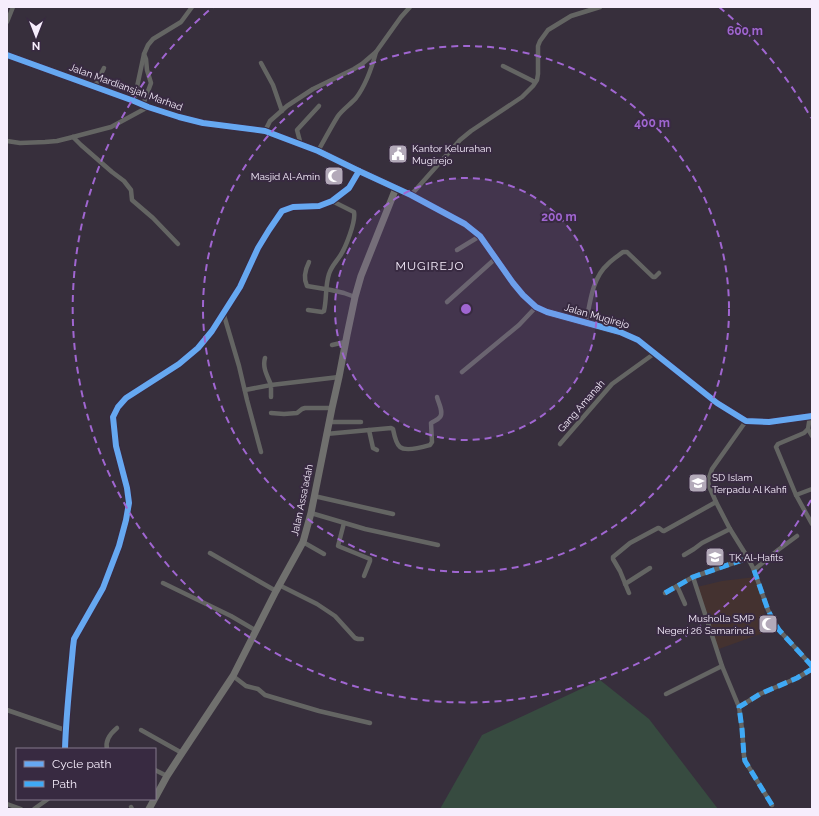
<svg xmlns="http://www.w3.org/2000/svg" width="819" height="816" font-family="Raleway,sans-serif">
<rect width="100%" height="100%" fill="#372f3c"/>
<polygon fill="#443230" points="755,577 758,583 765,614 773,621 777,628 716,650 697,587 722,581"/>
<polygon fill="#374b40" points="600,680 649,719 718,809 440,809 482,735"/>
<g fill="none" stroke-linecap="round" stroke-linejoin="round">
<g stroke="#646563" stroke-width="4.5">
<polyline points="7,22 13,7"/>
<polyline points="261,63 273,85 282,111"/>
<polyline points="503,66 535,82"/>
<polyline points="95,86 104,68"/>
<polyline points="134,101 144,54 148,45 153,39 181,22 192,7"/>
<polyline points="143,105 151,83 147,70 146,59 144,54"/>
<polyline points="265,131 270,121 287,106 313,89 354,69 362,64 376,52 401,17 410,7"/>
<polyline points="73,137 81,145 112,172 124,181 131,190 132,200 153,218 178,244"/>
<polyline points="7,141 20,143 45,142 57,141 69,138 111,127 148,107"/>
<polyline points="301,145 297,130 319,106"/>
<path d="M318,151C325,139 331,127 338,116C343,109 351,104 356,98C366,85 372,67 376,52"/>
<polyline points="411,195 460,140 471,131 522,97 533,86 537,80 538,74 538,46 540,41 548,30 571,16 600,7"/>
<polyline points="457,250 480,236"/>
<path d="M309,262C305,270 303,278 307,286L331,290L344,293L355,297"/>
<polyline points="447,302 496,258"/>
<path d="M308,310L322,312L324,311C327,298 325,286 329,274C331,267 336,262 340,256C346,247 356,221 354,212L332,201"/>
<polyline points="223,312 239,366 247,400 261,452"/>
<path d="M586,323C590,303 592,278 608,264C613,259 618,256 623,252H627L629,254L653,277H655L659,273"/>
<polyline points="332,345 345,342"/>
<polyline points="462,372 519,325 536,307"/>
<path d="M245,390L271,385C268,377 262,368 265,358"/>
<polyline points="271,397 271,385 339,377"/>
<polyline points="271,413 284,414 297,413 302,409 305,408 332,408"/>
<polyline points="810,416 808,429 804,433 778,444 776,447 796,495 812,524"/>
<polyline points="746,421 712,469 708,481 709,486 716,502 730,529 748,558 754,570 768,610 773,620 779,630 812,666"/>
<polyline points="329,422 361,422"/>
<polyline points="808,429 812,436"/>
<polyline points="369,430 373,448 377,450"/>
<path d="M326,434L391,428L393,429C394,434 396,444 400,447C406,452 423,447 430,445L432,442L431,423C434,421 438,420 440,417C444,412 438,402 437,397"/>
<polyline points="560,444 612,384 655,353"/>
<polyline points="796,495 812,489"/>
<polyline points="314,496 393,514"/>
<polyline points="311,513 365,529 438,545"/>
<polyline points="344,523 338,546 370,559 370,561 364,576"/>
<polyline points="303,542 324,554"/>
<polyline points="210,553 276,591"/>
<polyline points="684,555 694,549 702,543 730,529"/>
<polyline points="754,570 778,550 797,536"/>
<polyline points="693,577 722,666"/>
<polyline points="163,583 231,616 255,630"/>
<polyline points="625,584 650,568"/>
<polyline points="279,585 317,604 335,616 355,638 358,639 362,639"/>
<polyline points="677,586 685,604"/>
<polyline points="629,593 620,571 613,559 613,557 630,543 658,528 659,528 663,531 664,531 716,502"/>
<polyline points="665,593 693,577 748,558"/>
<polyline points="233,676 246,686 258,689 265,695 319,711 370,723"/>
<polyline points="666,694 722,666 739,707"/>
<polyline points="7,710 42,722 65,730"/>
<polyline points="141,730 182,753"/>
<path d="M65,749C66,715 70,681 73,647L74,639L103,588L119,546L126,520L129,503L127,488L116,446L113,417L118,407L126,398L179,364L198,348L212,331L240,287L258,248L269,230L282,211L293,207L319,206L332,201L349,188L359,171"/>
<path d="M107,749C105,741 111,733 117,728"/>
<polyline points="155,770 167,776"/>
<polyline points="7,804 21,809"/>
<polyline points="772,805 745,761 744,756 742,729 739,707 760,694 797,678 812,669"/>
<polyline points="131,807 132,809"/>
<polyline points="34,809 48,799"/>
</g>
<g stroke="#70706e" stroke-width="7">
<polyline points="7,55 134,101 148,107 179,117 203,123 265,131 318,151 359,171 411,195 465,224 480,236 513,283 523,295 536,307 547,312 620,332 638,340 717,403 746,421 769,422 812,416"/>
<polyline points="149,809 167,776 182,753 233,676 276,591 303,542 311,513 332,408 339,377 347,335 355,297 361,276 396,188"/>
</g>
<g stroke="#3fa9f5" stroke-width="5" stroke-dasharray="10 5" stroke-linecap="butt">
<polyline points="754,570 768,610 773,620 779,630 812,666"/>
<polyline points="665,593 693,577 748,558"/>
<polyline points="772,805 745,761 744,756 742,729 739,707 760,694 797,678 812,669"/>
</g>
<g stroke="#382a41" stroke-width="8">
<g id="cycleway">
<polyline points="7,55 134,101 148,107 179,117 203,123 265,131 318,151 359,171 411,195 465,224 480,236 513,283 523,295 536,307 547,312 620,332 638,340 717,403 746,421 769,422 812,416"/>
<path d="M65,749C66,715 70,681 73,647L74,639L103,588L119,546L126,520L129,503L127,488L116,446L113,417L118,407L126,398L179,364L198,348L212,331L240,287L258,248L269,230L282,211L293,207L319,206L332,201L349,188L359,171"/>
</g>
</g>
<use href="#cycleway" stroke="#66a8f1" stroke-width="6"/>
</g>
<circle cx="466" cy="309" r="131" fill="#a066d1" fill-opacity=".12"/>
<g fill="none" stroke="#a066d1" stroke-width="2" stroke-dasharray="7 5">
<circle cx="466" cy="309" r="131"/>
<circle cx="466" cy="309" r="263"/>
<path d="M811 500A394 394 0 1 1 213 7M719 7A394 394 0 0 1 811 118"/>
</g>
<defs>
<g id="civic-square" transform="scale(1)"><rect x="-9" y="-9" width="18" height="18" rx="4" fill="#b3aab9" stroke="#382a41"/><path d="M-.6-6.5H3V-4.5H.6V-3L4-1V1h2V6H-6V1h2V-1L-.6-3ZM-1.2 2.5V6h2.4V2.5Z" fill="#fff"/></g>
<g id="mosque-square" transform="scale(1)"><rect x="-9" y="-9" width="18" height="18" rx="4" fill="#b3aab9" stroke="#382a41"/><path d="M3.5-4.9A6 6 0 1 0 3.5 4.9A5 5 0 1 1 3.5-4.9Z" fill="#fff"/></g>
<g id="school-square" transform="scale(1)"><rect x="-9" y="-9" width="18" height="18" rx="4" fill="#b3aab9" stroke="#382a41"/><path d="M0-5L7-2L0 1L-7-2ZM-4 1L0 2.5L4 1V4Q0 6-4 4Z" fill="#fff"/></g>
</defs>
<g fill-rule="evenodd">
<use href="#civic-square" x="398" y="154"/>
<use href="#mosque-square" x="334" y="176"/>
<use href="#school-square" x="698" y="483"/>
<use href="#school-square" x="715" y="557"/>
<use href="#mosque-square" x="768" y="624"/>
</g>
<g text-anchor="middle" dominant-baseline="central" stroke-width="4" stroke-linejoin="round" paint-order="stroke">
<g font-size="10" fill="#f6edfc" stroke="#382a41">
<text transform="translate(126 87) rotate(20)">Jalan Mardiansjah Marhad</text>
<text transform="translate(597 316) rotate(16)">Jalan Mugirejo</text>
<text transform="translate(581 406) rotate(-49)">Gang Amanah</text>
<text transform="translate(302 500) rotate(-78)">Jalan Assa'adah</text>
</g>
<g font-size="10" fill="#f6edfc" stroke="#382a41" text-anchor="start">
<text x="412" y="148">Kantor Kelurahan<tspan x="412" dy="12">Mugirejo</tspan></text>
<text x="320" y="176" text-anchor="end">Masjid Al-Amin</text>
<text x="712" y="477">SD Islam<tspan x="712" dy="12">Terpadu Al Kahfi</tspan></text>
<text x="729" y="557">TK Al-Hafits</text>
<text x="754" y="618" text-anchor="end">Musholla SMP<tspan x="754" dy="12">Negeri 26 Samarinda</tspan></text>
</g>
<g font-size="12" letter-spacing="1" fill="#f6edfc" stroke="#382a41">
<text x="430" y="266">MUGIREJO</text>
</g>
</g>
<circle cx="466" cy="309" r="6" fill="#a066d1" stroke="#382a41" stroke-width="2"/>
<g font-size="12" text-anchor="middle" font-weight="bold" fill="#a066d1" stroke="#382a41" stroke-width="4" stroke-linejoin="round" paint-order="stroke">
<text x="745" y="35">600 m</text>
<text x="652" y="127">400 m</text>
<text x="559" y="221">200 m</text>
</g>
<rect width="819" height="816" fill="none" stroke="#f6edfc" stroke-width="16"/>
<rect x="16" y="748" width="140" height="52" fill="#382a41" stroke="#84788c"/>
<rect x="24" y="761" width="20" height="6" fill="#66a8f1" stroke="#84788c"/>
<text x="52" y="768" font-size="12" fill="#f6edfc">Cycle path</text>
<rect x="24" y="781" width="20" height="6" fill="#3fa9f5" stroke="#84788c"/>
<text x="52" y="788" font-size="12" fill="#f6edfc">Path</text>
<g transform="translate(36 36) rotate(180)" stroke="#382a41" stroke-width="3" paint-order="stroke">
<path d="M0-3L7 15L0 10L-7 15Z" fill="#f6edfc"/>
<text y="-6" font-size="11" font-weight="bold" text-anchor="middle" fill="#f6edfc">N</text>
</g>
</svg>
